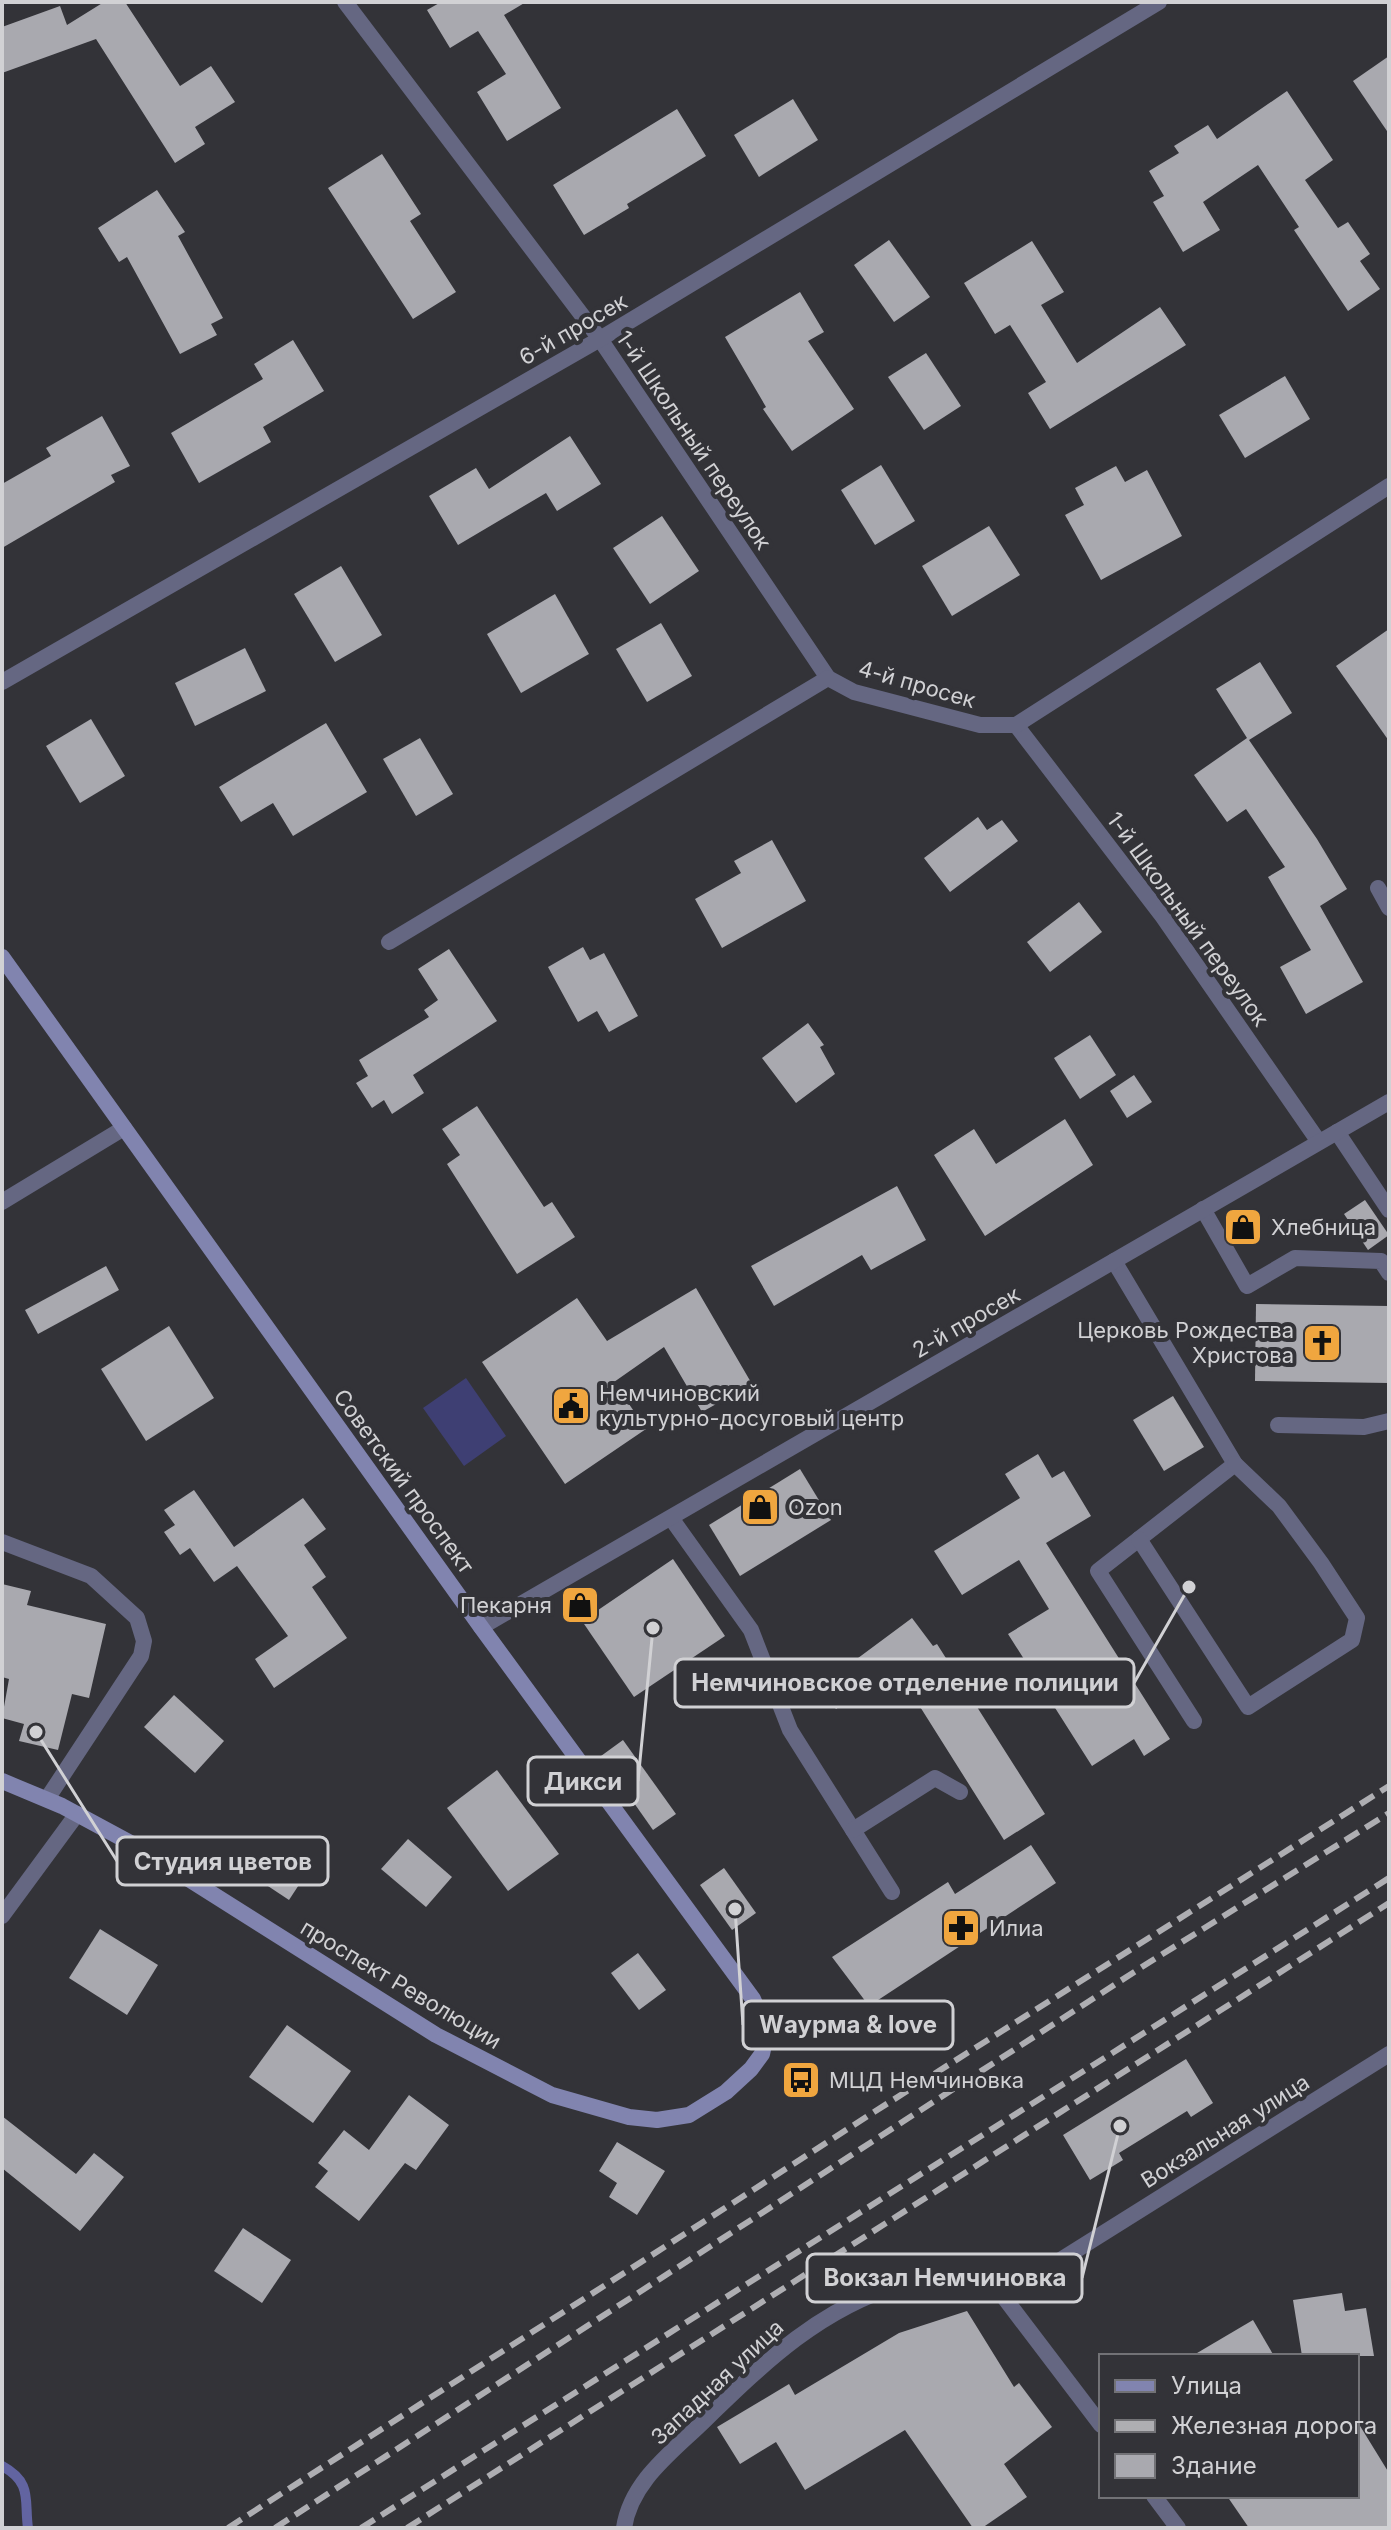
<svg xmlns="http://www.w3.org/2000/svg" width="1391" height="2530" font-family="Inter,sans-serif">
<rect width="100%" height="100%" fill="#333338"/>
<polygon fill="#3e3f73" points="466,1378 506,1436 464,1466 423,1408"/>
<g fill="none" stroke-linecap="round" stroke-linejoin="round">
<path stroke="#6264a1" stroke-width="10" d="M2,2466C33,2483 24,2500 28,2528"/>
</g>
<g fill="#a9a9af">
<polygon points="104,2 125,2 180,86 211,66 235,102 195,127 205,144 175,163 96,39 2,73 2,27 60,6 67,25"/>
<polygon points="441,2 526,2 504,15 561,108 507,141 477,92 506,74 478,31 450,48 427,10"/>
<polygon points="1389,56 1389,134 1353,81"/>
<polygon points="1287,91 1333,160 1305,180 1338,228 1348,222 1370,254 1360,261 1380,289 1348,311 1294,230 1299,227 1258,165 1203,202 1220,230 1183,252 1153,202 1164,196 1149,171 1179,153 1174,146 1208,125 1217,139"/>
<polygon points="793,99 818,140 759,177 734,135"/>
<polygon points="677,109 706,156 627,204 629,208 584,235 553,185"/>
<polygon points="382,154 421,214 410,221 456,292 413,319 328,188"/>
<polygon points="157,190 185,232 178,236 223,318 211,324 217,335 180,354 127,257 119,262 98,228"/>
<polygon points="889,240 930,297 894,322 854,265"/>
<polygon points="1032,241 1064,292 1041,305 1077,363 1160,307 1186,345 1050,429 1028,393 1046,382 1010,325 995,334 964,283"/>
<polygon points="800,292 824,332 808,341 854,409 792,451 763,409 766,407 725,337"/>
<polygon points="293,340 324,391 263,427 271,442 199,483 171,433 263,379 254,364"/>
<polygon points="926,353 961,406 924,430 888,377"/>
<polygon points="1285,376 1310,419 1245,458 1219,415"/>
<polygon points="102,416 130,466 111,475 115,482 2,548 2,484 51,456 46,448"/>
<polygon points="570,436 601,484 557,511 546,493 458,545 429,496 476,468 489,489"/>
<polygon points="881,465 915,521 875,545 841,490"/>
<polygon points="1116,466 1125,482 1147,470 1182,536 1101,580 1065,515 1084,505 1075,488"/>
<polygon points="662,516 699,571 650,604 613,548"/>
<polygon points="989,526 1020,575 952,616 922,566"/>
<polygon points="341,566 382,635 335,662 294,594"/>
<polygon points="555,594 589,654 521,693 487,634"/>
<polygon points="661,623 692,676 647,702 616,649"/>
<polygon points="1389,629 1389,741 1336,666"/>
<polygon points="245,648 266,691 195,726 175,683"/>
<polygon points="1260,662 1292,713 1249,740 1317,839 1347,889 1320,906 1363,982 1306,1014 1280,967 1311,950 1268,877 1285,867 1246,809 1227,822 1194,775 1247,738 1216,689"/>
<polygon points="91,719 125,776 80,803 46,746"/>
<polygon points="326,723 367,792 293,836 273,803 241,822 219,787"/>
<polygon points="420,738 453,794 416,816 383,759"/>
<polygon points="978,817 987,830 1002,820 1018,841 950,892 924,858"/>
<polygon points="772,840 806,901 722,948 695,899 741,873 734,861"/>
<polygon points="1079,902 1102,932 1050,972 1027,942"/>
<polygon points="583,947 590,960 604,953 638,1016 609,1032 597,1011 578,1022 548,967"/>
<polygon points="449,949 497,1021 413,1075 424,1093 392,1114 384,1100 372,1108 356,1083 368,1076 359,1060 429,1017 424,1010 438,1000 418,969"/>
<polygon points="808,1023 824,1045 820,1047 835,1074 796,1103 762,1058"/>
<polygon points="1090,1035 1116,1075 1080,1099 1054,1058"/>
<polygon points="1134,1075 1152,1102 1127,1118 1110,1091"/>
<polygon points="477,1106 544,1207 552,1202 575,1237 517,1274 447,1164 460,1155 442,1129"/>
<polygon points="1065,1119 1093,1165 985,1236 934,1155 974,1129 996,1164"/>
<polygon points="897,1186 926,1240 871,1270 862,1255 774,1306 751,1266"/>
<polygon points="1365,1200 1389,1235 1368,1250 1344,1214"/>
<polygon points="106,1266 119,1290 38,1334 25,1310"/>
<polygon points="696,1288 752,1384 702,1412 664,1347 614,1382 646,1429 565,1484 482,1362 577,1298 607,1341"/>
<polygon points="1256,1304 1389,1306 1389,1383 1255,1381"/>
<polygon points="169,1326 214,1398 146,1441 101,1369"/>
<polygon points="1173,1396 1204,1447 1164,1471 1133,1420"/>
<polygon points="1038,1454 1052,1478 1064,1471 1091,1516 1046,1543 1170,1739 1144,1756 1134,1739 1092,1766 1008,1634 1049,1609 1019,1560 962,1595 934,1551 1020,1498 1005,1474"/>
<polygon points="800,1469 831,1520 740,1576 709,1525"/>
<polygon points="194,1490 234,1547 303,1498 326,1529 304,1545 326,1577 312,1587 347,1638 274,1688 255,1659 288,1636 237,1566 214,1582 190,1548 180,1555 164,1532 175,1525 164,1510"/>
<polygon points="673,1559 725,1636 634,1697 582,1621"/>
<polygon points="2,1584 31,1591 27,1605 106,1624 89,1698 72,1694 58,1750 19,1741 24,1724 2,1718 9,1679 2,1677"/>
<polygon points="912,1618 933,1646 937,1644 1045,1814 1004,1840 895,1667 836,1709 819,1687"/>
<polygon points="174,1695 224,1741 195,1773 144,1727"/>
<polygon points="623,1740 676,1814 653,1830 601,1756"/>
<polygon points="497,1770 559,1854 508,1891 447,1808"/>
<polygon points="408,1839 452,1877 426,1907 381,1869"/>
<polygon points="269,1845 308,1871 289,1900 250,1874"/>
<polygon points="1031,1845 1056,1883 869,2006 832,1957 948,1882 955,1894"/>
<polygon points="724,1868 756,1913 732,1930 700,1885"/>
<polygon points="100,1929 158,1965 127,2015 69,1978"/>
<polygon points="638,1953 666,1990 639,2010 611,1973"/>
<polygon points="287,2025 351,2071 313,2123 249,2077"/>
<polygon points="1186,2059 1213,2103 1191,2117 1187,2111 1119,2153 1123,2160 1090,2180 1063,2135"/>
<polygon points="409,2095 449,2125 416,2170 405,2163 359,2221 315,2187 328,2171 318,2163 344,2130 369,2150"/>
<polygon points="2,2116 76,2174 94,2153 124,2177 80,2231 2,2168"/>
<polygon points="617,2142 665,2171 637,2215 609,2197 617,2183 599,2171"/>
<polygon points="243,2228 291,2260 262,2303 214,2271"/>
<polygon points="1342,2293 1345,2311 1366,2308 1374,2356 1302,2356 1293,2300"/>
<polygon points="967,2311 1014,2387 1019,2383 1052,2427 1004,2464 1027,2497 982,2528 973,2528 905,2430 805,2490 776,2442 740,2464 717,2427 789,2384 795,2395 899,2333"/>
<polygon points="1253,2320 1274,2356 1192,2356"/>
<polygon points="1357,2421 1389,2473 1389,2528 1249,2528 1227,2496 1357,2496"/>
</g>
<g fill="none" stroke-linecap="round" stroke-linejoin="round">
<g stroke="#656782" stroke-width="16">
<polyline points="1378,888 1389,908"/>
<polyline points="1337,1132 1389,1210"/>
<polyline points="2,1202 124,1128"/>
<polyline points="1203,1209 1247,1286 1295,1258 1381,1261 1389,1273"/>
<polyline points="1114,1261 1235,1464 1098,1571 1194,1721"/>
<polyline points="1278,1425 1364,1427 1389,1421"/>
<polyline points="671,1518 751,1630 790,1730 892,1892"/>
<polyline points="1139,1539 1248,1707 1352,1640 1357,1618 1321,1563 1279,1506 1235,1464"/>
<polyline points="2,1542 91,1576 137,1618 144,1641 141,1656 47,1799"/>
<polyline points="853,1830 935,1778 960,1792"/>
<polyline points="2,1916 77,1814"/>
</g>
<g stroke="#656782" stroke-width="16">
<polyline points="345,2 600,339 828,678"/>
<polyline points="2,682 600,339 1159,2"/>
<polyline points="1016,725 1163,917 1319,1142"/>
<polyline points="389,942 828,678 854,692 980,725 1016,725 1389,486"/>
<polyline points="481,1627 1389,1102"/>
<polyline points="1003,2296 1389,2054"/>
<polyline points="1154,2496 1178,2528"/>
<path d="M624,2528C631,2480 675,2450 707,2418C767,2360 820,2309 901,2284C944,2272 967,2265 1003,2296L1101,2425"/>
</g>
<polyline stroke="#8184af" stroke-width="16" points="2,957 481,1627 753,1999 767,2031 762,2054 751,2069 726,2092 689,2115 657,2120 629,2117 552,2095 436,2035 138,1847 62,1806 2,1781"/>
<g stroke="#aeaeb2" stroke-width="6" stroke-dasharray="16 8" stroke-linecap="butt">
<polyline points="228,2528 874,2112 1389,1786"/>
<polyline points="275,2528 1145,1965 1389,1813"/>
<polyline points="361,2528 1389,1878"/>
<polyline points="407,2528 1389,1903"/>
</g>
</g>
<defs>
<g id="shop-square" transform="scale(2)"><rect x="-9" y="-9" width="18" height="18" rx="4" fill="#f0a63f" stroke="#333338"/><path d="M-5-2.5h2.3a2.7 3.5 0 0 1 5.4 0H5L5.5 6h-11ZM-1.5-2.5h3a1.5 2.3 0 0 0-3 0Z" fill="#111"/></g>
<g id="church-square" transform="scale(2)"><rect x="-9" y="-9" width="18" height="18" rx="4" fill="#f0a63f" stroke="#333338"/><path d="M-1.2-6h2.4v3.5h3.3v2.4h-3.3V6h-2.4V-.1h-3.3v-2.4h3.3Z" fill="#111"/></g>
<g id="civic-square" transform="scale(2)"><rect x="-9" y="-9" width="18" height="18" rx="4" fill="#f0a63f" stroke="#333338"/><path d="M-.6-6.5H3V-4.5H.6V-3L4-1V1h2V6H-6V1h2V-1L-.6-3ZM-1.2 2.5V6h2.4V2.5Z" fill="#111"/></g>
<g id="pharmacy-square" transform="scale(2)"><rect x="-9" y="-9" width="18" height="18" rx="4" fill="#f0a63f" stroke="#333338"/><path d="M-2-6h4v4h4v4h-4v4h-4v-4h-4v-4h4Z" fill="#111"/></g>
<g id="bus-square" transform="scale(2)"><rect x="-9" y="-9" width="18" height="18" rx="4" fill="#f0a63f" stroke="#333338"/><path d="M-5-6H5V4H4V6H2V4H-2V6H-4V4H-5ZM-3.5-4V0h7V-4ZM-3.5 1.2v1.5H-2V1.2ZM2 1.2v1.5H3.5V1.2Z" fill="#111"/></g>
</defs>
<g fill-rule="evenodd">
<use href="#shop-square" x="1243" y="1227"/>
<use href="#church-square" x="1322" y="1343"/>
<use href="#civic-square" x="571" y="1406"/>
<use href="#shop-square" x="760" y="1507"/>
<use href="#shop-square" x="580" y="1605"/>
<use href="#pharmacy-square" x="961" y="1928"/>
<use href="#bus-square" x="801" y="2080"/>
</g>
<g text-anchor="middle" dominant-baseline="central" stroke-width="8" stroke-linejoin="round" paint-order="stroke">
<g font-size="22" fill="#d1d1d4" stroke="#333338">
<text transform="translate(573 329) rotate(-30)">6-й просек</text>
<text transform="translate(694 440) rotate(56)">1-й Школьный переулок</text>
<text transform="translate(917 684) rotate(16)">4-й просек</text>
<text transform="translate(1188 919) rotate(54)">1-й Школьный переулок</text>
<text transform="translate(966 1322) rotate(-30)">2-й просек</text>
<text transform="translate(404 1481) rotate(54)">Советский проспект</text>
<text transform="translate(401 1984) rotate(31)">проспект Революции</text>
<text transform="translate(1225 2131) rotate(-32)">Вокзальная улица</text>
<text transform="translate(717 2382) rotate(-43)">Западная улица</text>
</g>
<g font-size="22" fill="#d1d1d4" stroke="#333338" text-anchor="start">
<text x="1271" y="1227">Хлебница</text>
<text x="1294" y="1330" text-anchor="end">Церковь Рождества<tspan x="1294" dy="25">Христова</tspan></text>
<text x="599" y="1393">Немчиновский<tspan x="599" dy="25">культурно-досуговый центр</tspan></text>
<text x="788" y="1507">Ozon</text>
<text x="552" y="1605" text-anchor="end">Пекарня</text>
<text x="989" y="1928">Илиа</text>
<text x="829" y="2080">МЦД Немчиновка</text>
</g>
</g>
<path fill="none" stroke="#d1d1d4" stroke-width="3" d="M1189 1587L1134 1683M653 1628L638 1781M36 1732L117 1861M735 1909L743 2025M1120 2126L1082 2278"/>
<g fill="#d1d1d4" stroke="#333338" stroke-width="3">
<circle cx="1189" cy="1587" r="8"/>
<circle cx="653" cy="1628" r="8"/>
<circle cx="36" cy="1732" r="8"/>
<circle cx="735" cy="1909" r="8"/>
<circle cx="1120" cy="2126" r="8"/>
</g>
<g fill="#333338" stroke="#d1d1d4" stroke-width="3">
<rect x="675" y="1659" width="459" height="48" rx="8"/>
<rect x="528" y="1757" width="110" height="48" rx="8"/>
<rect x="117" y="1837" width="211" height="48" rx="8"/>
<rect x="743" y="2001" width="210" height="48" rx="8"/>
<rect x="807" y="2254" width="275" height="48" rx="8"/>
</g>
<g font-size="24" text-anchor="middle" font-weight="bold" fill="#d1d1d4">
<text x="905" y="1691">Немчиновское отделение полиции</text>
<text x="583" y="1790">Дикси</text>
<text x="223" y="1870">Студия цветов</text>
<text x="848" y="2033">Wаурма &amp; love</text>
<text x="945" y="2286">Вокзал Немчиновка</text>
</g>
<rect width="1391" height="2530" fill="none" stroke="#d1d1d4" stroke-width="8"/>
<rect x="1099" y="2354" width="260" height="144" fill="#333338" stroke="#727276" stroke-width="2"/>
<rect x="1115" y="2380" width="40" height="12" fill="#8184af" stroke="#727276" stroke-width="2"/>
<text x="1171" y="2394" font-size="24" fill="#d1d1d4">Улица</text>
<rect x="1115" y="2420" width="40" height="12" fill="#aeaeb2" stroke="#727276" stroke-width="2"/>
<text x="1171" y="2434" font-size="24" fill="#d1d1d4">Железная дорога</text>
<rect x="1115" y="2454" width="40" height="24" fill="#a9a9af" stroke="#727276" stroke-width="2"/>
<text x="1171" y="2474" font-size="24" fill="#d1d1d4">Здание</text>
</svg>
